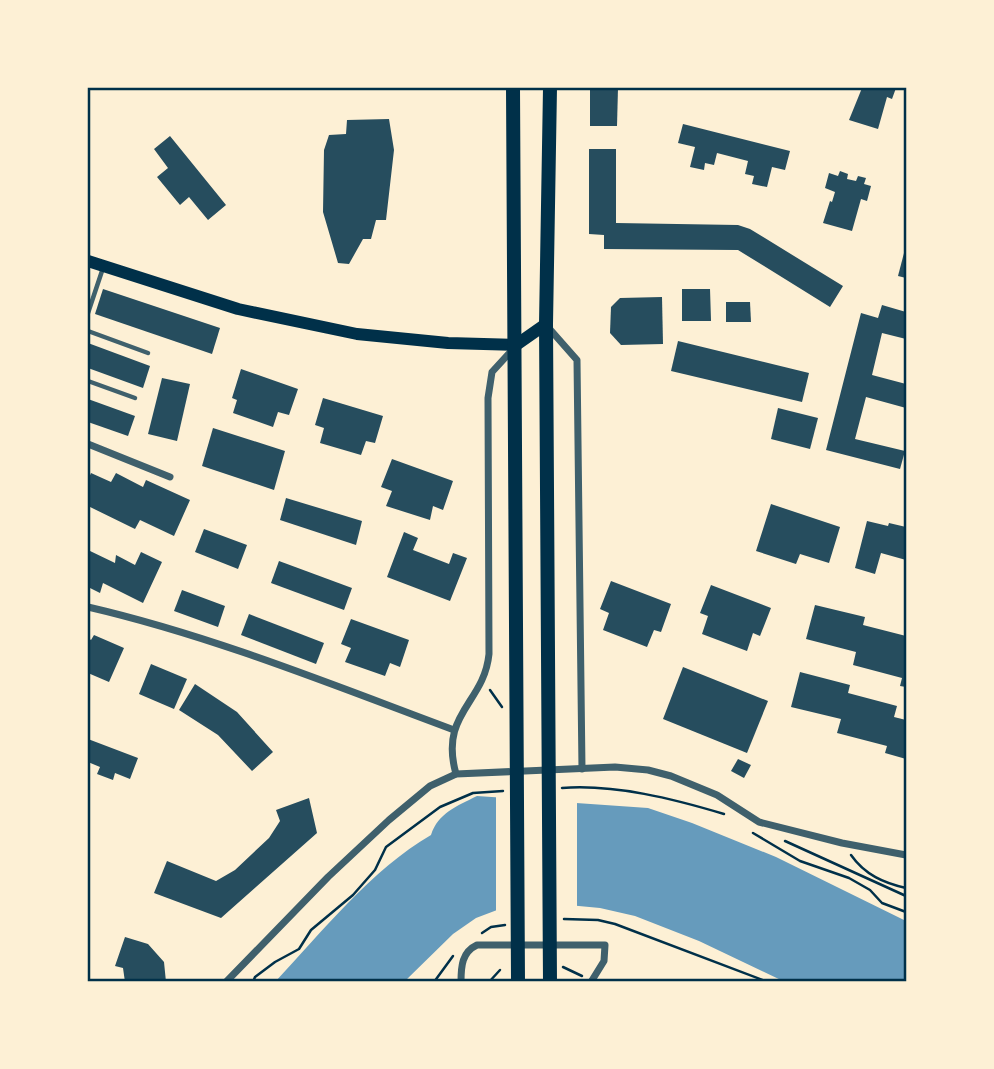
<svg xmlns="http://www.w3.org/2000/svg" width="994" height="1069" font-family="Figtree,sans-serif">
<rect width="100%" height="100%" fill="#fdf0d5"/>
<path fill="#669bbc" d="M477,796L648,808L692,823L776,857L906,921V981H783L699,941L635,916L600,908L547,903L505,907L476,918L453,934L405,981L275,982C322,932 372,869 431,835C438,813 457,806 477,796Z"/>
<polygon fill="#fdf0d5" points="496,794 577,799 577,909 547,906 523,907 496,913"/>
<g fill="#264d5e">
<polygon points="590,88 618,88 617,126 590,126"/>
<polygon points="862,88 896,88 892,99 887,97 878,129 849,120"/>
<polygon points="389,119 394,150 386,220 376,220 371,239 363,239 349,264 338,263 323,212 324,150 329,135 346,134 347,120"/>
<polygon points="683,124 790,151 785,170 772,167 767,187 752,184 754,176 745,174 748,161 717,153 714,165 705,163 704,170 690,167 695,147 678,143"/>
<polygon points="170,136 226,205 208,220 189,197 180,205 157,177 168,168 154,149"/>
<polygon points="589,149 616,149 616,223 738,225 750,229 843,286 830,307 738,250 604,249 604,235 589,234"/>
<polygon points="840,171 848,174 847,179 856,181 858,176 866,178 864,184 871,186 867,201 861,199 852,231 823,223 830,201 832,202 835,192 825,188 829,173 838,176"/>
<polygon points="904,253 906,253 906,278 898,276"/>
<polygon points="103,289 220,328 212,354 95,314"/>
<polygon points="682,289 710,289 711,321 682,321"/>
<polygon points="662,297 663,344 621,345 610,333 611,307 620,298"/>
<polygon points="726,302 750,302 751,322 726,322"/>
<polygon points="882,305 906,312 906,339 882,333 872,375 906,384 906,408 866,397 855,439 905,451 900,469 826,450 861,313 878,318"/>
<polygon points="678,341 809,373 802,402 671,371"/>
<polygon points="88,343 150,366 143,388 88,368"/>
<polygon points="241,369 298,389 289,415 278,412 273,427 233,413 237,400 232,398"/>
<polygon points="162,378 190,384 177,441 148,434"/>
<polygon points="323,398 383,416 375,443 366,441 361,455 320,443 324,428 315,425"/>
<polygon points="88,399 135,416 128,436 88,422"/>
<polygon points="778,408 818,418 810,449 771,439"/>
<polygon points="213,428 285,451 274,490 202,466"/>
<polygon points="392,459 453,481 443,510 433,506 430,520 386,506 392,491 381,487"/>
<polygon points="91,473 111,482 116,473 143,487 146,480 190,500 174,536 140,520 135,529 88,506 88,480"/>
<polygon points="286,498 362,521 356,545 280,520"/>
<polygon points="771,504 840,527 829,563 800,554 796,564 756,551"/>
<polygon points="867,521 888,526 889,523 906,527 906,560 881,553 875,574 855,568"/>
<polygon points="204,529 247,545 238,569 195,552"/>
<polygon points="404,532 418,538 413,550 449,564 453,553 467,558 450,601 387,577"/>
<polygon points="88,550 115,563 116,555 135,565 141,552 162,562 143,603 103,583 100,593 88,587"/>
<polygon points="279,561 352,588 344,610 271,583"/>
<polygon points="611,581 671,604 661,632 654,630 647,647 603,630 609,613 600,609"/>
<polygon points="711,585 771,608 760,636 753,633 747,651 702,634 708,616 700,613"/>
<polygon points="182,590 225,606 218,627 174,611"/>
<polygon points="815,605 865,617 863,625 906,636 906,687 900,686 902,678 853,665 856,652 806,639"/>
<polygon points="249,614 324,643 316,664 241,635"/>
<polygon points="351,619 409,640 400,667 390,663 385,676 345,662 351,648 341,644"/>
<polygon points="94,635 124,648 109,682 88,673 88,638 91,640"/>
<polygon points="151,664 187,679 174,709 139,694"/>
<polygon points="683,667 768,701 747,753 663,719"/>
<polygon points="800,672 850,685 848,693 897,706 894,717 906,720 906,759 885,753 887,746 837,733 841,719 791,707"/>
<polygon points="195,684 237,712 273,752 252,771 218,735 179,710"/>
<polygon points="88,739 138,758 130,779 115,773 113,780 97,774 100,767 88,762"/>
<polygon points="738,759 751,765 744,778 731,771"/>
<polygon points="309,798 317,833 221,918 154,893 167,861 216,881 235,870 269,838 280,821 276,810"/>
<polygon points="125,937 148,944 164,962 166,982 125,982 123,968 115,966"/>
</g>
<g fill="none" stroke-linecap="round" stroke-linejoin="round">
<g stroke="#003049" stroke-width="2.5">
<polyline points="490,690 502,707"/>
<path d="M562,788C615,784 674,799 724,814"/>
<polyline points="753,833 800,861 849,878 870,890 882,903 906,912"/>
<polyline points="785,841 906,896"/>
<path d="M851,855C865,875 884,883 906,888"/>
<polyline points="564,919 598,920 615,924 768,982"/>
<polyline points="482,933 491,927 505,925"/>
<polyline points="563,967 582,976"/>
<polyline points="253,982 255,977 275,962 299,949 311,930 353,895 375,870 386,847 440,807 473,793 503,791"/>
<polyline points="434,982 453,956"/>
<polyline points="489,982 500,970"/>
</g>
<g stroke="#3f606c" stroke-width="4.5">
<polyline points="88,313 103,268"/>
<polyline points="88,331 148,353"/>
<polyline points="88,381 135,398"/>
</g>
<g stroke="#3f606c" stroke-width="7">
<polyline points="547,326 577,360 582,769"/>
<polyline points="88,444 170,477"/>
<path d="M88,607C213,636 333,685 454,730"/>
<path d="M456,774C439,713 484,704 489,654L488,398L492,372L514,348"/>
<polyline points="226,982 328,877 389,820 430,786 456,774 615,767 648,770 671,776 717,795 759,822 842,843 906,855"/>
<path d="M461,982C461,966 462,952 477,945H605L604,961L591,982"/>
</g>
<polyline stroke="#003049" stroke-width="12" points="88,261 238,309 357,334 448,343 516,345 546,324"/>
<g stroke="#003049" stroke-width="14">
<polyline points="513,88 518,982"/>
<polyline points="550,982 546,324 550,88"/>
</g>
</g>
<rect width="994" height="1069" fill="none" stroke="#fdf0d5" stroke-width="178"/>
<rect x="89" y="89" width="816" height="891" fill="none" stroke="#003049" stroke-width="2.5"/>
</svg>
